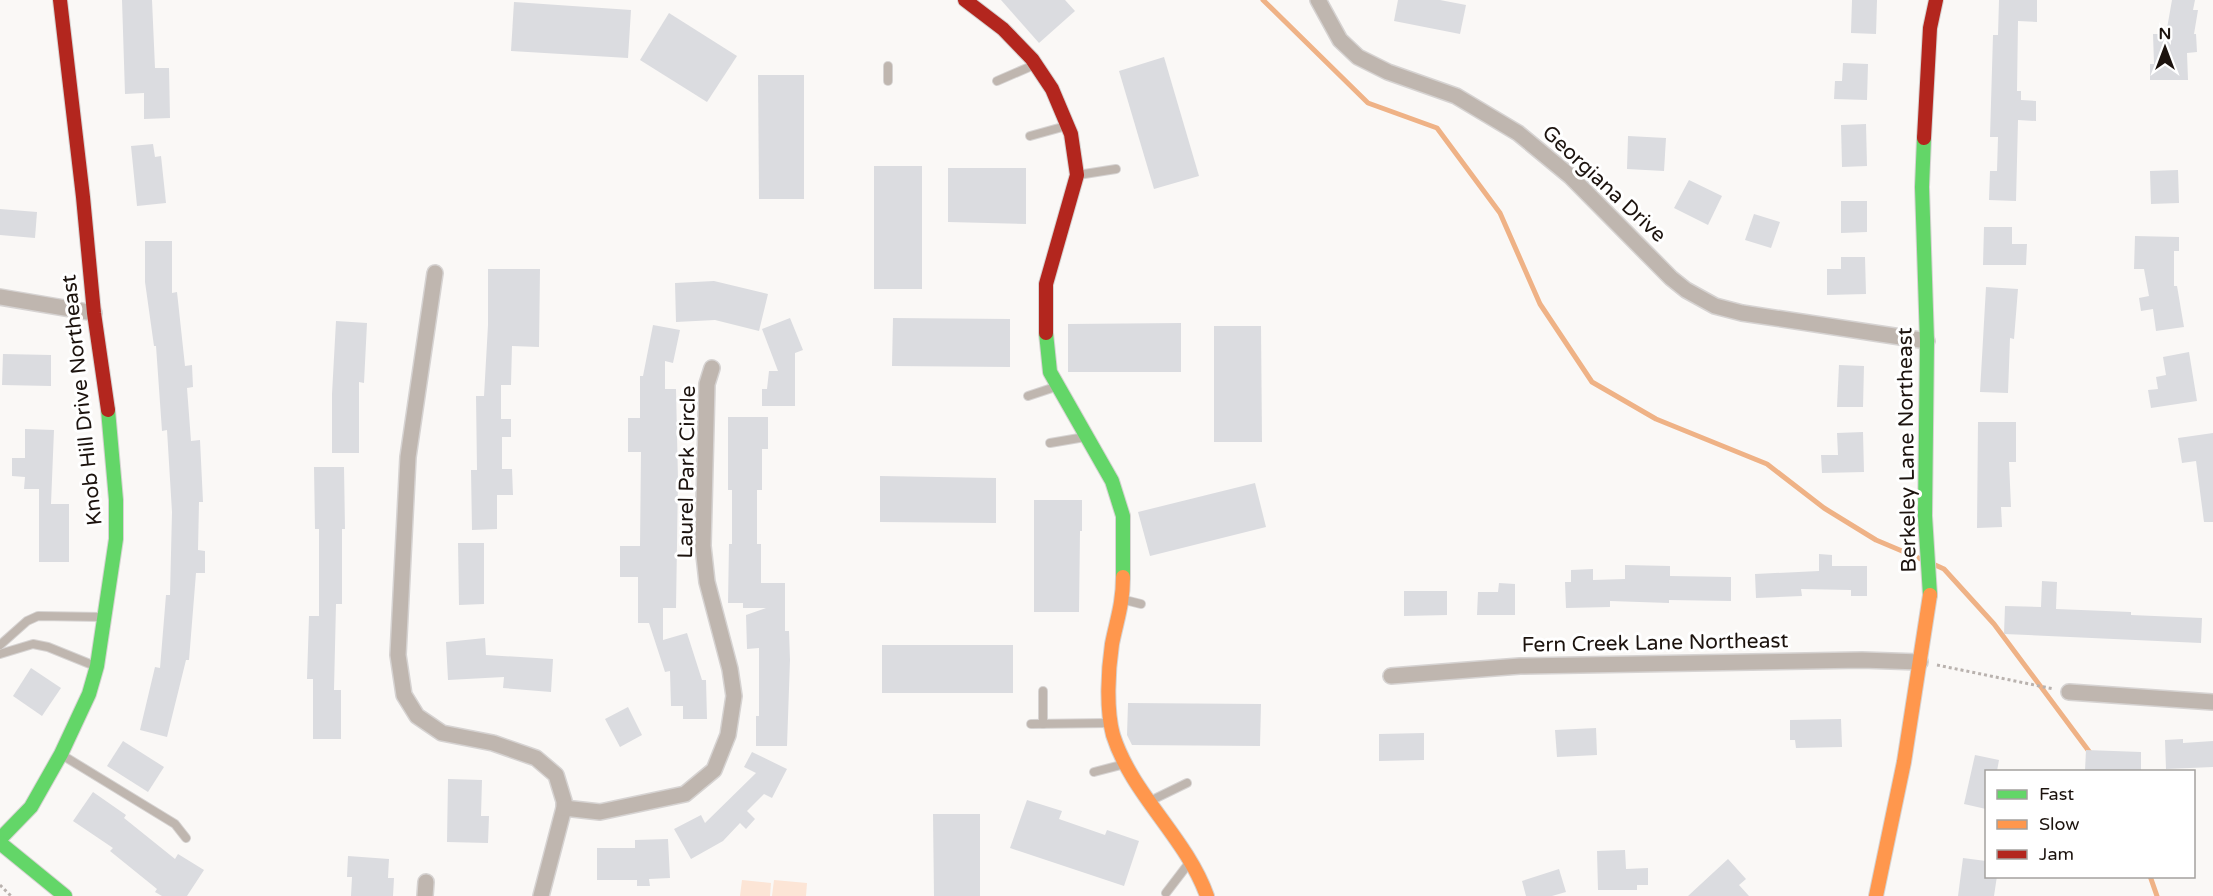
<svg xmlns="http://www.w3.org/2000/svg" width="2213" height="896" font-family="'Varela Round',sans-serif">
<rect width="100%" height="100%" fill="#faf8f6"/>
<g fill="#fce5d6">
<polygon points="742,880 771,883 770,896 740,896"/>
<polygon points="774,880 807,883 806,896 772,896"/>
</g>
<g fill="none" stroke-linecap="round" stroke-linejoin="round">
<g stroke="#efb286" stroke-width="5">
<polyline points="1263,0 1368,103 1437,128 1500,213 1540,304 1592,382 1656,419 1767,464 1824,508 1876,540 1921,559"/>
<polyline points="1933,564 1944,569 1994,624 2091,754"/>
<polyline points="2150,876 2157,896"/>
</g>
</g>
<g fill="#dbdce0">
<polygon points="122,0 152,0 155,68 169,68 170,118 144,119 144,93 125,94"/>
<polygon points="1001,0 1065,0 1075,11 1039,43"/>
<polygon points="1398,0 1440,0 1466,5 1460,34 1394,21"/>
<polygon points="1852,0 1877,0 1876,34 1851,33"/>
<polygon points="1999,0 2037,0 2037,22 2018,21 2017,91 2021,91 2021,100 2036,101 2036,121 2018,120 2016,201 1989,200 1990,171 1997,171 1998,137 1990,137 1993,35 1998,35"/>
<polygon points="2172,0 2195,0 2193,10 2198,10 2194,34 2196,34 2197,52 2187,53 2188,80 2150,80 2150,64 2154,64 2153,34 2166,34"/>
<polygon points="514,2 631,10 628,58 511,51"/>
<polygon points="669,13 737,56 707,102 640,60"/>
<polygon points="1164,57 1199,176 1154,189 1119,71"/>
<polygon points="1843,63 1868,64 1867,100 1834,99 1835,81 1842,81"/>
<polygon points="758,75 804,75 804,199 759,199"/>
<polygon points="1866,124 1867,166 1842,167 1841,125"/>
<polygon points="1628,136 1666,138 1664,171 1627,169"/>
<polygon points="153,144 155,157 161,156 166,203 137,206 131,146"/>
<rect x="874" y="166" width="48" height="123"/>
<polygon points="948,168 1026,168 1026,224 948,222"/>
<polygon points="2178,170 2179,203 2151,204 2150,171"/>
<polygon points="1689,180 1722,196 1708,225 1674,208"/>
<polygon points="1841,201 1867,201 1867,232 1841,233"/>
<polygon points="0,209 37,212 35,238 0,235"/>
<polygon points="1754,214 1780,222 1771,248 1745,240"/>
<polygon points="1984,227 2012,227 2012,244 2027,244 2026,265 1983,265"/>
<polygon points="2135,236 2179,237 2179,251 2174,251 2174,286 2177,286 2184,327 2156,331 2153,309 2141,311 2139,298 2149,296 2144,269 2134,269"/>
<polygon points="145,241 172,241 172,293 177,292 185,366 192,365 193,387 187,388 191,441 200,440 203,502 199,502 198,550 205,551 205,573 196,573 189,660 186,660 167,737 140,730 155,667 160,668 166,595 170,595 172,512 167,430 162,431 156,346 154,346 145,282"/>
<polygon points="1841,257 1865,257 1866,294 1827,295 1827,269 1841,269"/>
<polygon points="488,269 540,269 539,347 512,346 511,385 501,385 501,419 511,419 511,437 502,437 502,469 512,469 513,495 497,495 497,529 472,530 471,470 477,470 476,396 484,396 488,325"/>
<polygon points="714,281 768,294 759,331 715,320 676,322 675,283"/>
<polygon points="1986,287 2018,289 2014,339 2010,338 2008,393 1980,392"/>
<polygon points="790,318 803,350 795,353 795,406 762,406 762,389 767,389 769,371 778,371 762,329"/>
<polygon points="893,318 1010,319 1010,367 892,366"/>
<polygon points="336,321 367,323 364,383 359,382 359,453 332,453 332,394"/>
<polygon points="1181,323 1181,372 1068,372 1068,324"/>
<polygon points="653,325 680,330 673,363 665,361 665,389 676,389 678,480 676,608 663,608 663,640 687,633 702,680 706,680 707,719 683,719 683,706 671,706 670,671 665,672 649,623 638,623 638,577 620,577 620,546 640,546 641,452 628,452 628,418 640,418 640,376 643,376"/>
<polygon points="1214,326 1261,326 1262,442 1214,442"/>
<polygon points="2189,352 2197,401 2151,408 2148,390 2158,389 2156,377 2166,375 2163,357"/>
<polygon points="3,354 51,355 51,386 2,385"/>
<polygon points="1839,365 1864,366 1863,407 1837,407"/>
<polygon points="728,417 768,417 768,449 762,449 762,490 757,490 757,544 761,544 761,583 785,583 785,631 789,631 790,660 787,746 756,746 756,716 759,716 759,648 747,649 746,615 766,608 743,608 743,603 728,603 729,544 732,544 732,490 728,490"/>
<polygon points="1978,422 2016,422 2016,462 2009,462 2011,507 2001,507 2002,527 1977,528"/>
<polygon points="25,429 54,430 51,504 69,504 69,562 39,562 39,489 24,489 25,477 12,476 12,458 25,458"/>
<polygon points="1863,432 1864,472 1822,473 1821,455 1838,455 1837,433"/>
<polygon points="2213,433 2213,522 2204,522 2196,461 2182,463 2178,438"/>
<polygon points="314,467 344,467 345,529 342,529 342,604 336,604 334,690 341,690 341,739 313,739 313,679 307,679 309,616 319,616 319,529 315,529"/>
<polygon points="880,476 996,478 996,523 880,522"/>
<polygon points="1255,483 1266,527 1150,556 1138,512"/>
<polygon points="1034,500 1082,500 1082,531 1080,531 1079,612 1034,612"/>
<polygon points="458,543 484,543 484,604 459,605"/>
<polygon points="1819,554 1832,555 1832,566 1867,566 1867,596 1851,596 1851,590 1801,589 1802,596 1756,598 1755,574 1819,571"/>
<polygon points="1625,565 1670,566 1670,576 1731,577 1731,601 1669,600 1669,603 1610,601 1610,607 1566,608 1565,582 1571,582 1571,570 1593,569 1593,580 1625,579"/>
<polygon points="2042,581 2057,582 2056,609 2131,612 2131,615 2202,618 2201,643 2004,634 2005,606 2041,607"/>
<polygon points="1499,583 1515,584 1515,615 1477,615 1478,592 1498,592"/>
<polygon points="1404,591 1447,591 1447,615 1404,616"/>
<polygon points="485,638 486,655 553,659 551,692 503,688 504,677 448,680 446,642"/>
<rect x="882" y="645" width="131" height="48"/>
<polygon points="31,668 61,688 42,716 13,696"/>
<polygon points="1128,703 1261,704 1260,746 1132,745 1127,735"/>
<polygon points="628,707 642,735 620,747 605,719"/>
<polygon points="1841,719 1842,747 1796,748 1795,740 1790,740 1790,720"/>
<polygon points="1596,728 1597,755 1557,757 1555,730"/>
<polygon points="1424,733 1424,760 1379,761 1379,734"/>
<polygon points="2183,739 2183,743 2213,741 2213,767 2166,769 2165,740"/>
<polygon points="123,741 164,767 148,792 107,766"/>
<polygon points="2086,750 2141,752 2141,771 2085,771"/>
<polygon points="752,752 787,769 772,798 764,794 747,811 755,819 746,829 740,823 723,841 691,859 674,829 701,815 705,823 756,773 744,767"/>
<polygon points="1975,755 1999,760 1997,771 1986,771 1986,809 1964,804"/>
<polygon points="448,779 482,780 481,816 489,816 488,843 447,842"/>
<polygon points="93,792 126,815 124,818 175,859 178,854 204,870 187,896 162,896 155,892 157,889 110,851 113,848 73,821"/>
<polygon points="1027,800 1062,811 1059,819 1105,835 1107,830 1139,841 1124,886 1010,848"/>
<polygon points="933,814 980,814 980,896 934,896"/>
<polygon points="668,839 670,878 649,879 650,886 637,886 637,880 597,880 597,848 635,848 635,840"/>
<polygon points="1625,850 1626,869 1648,868 1648,885 1637,885 1637,890 1598,890 1597,851"/>
<polygon points="348,856 389,859 388,878 394,878 393,896 351,896 352,877 347,877"/>
<polygon points="1963,858 1986,861 1986,876 1997,876 1994,896 1958,896"/>
<polygon points="1728,859 1746,879 1739,885 1749,896 1688,896"/>
<polygon points="1559,869 1566,892 1552,896 1526,896 1522,881"/>
</g>
<g fill="none" stroke-linecap="round" stroke-linejoin="round">
<g stroke="#d6d3d2" stroke-width="10">
<g id="lane">
<polyline points="888,81 888,66"/>
<polyline points="997,81 1034,65"/>
<polyline points="1030,136 1066,126"/>
<polyline points="1078,175 1116,169"/>
<polyline points="1028,396 1058,386"/>
<polyline points="1050,443 1085,437"/>
<polyline points="1125,600 1141,604"/>
<polyline points="0,645 27,621 38,616 103,617"/>
<polyline points="0,654 33,644 48,647 95,666"/>
<polyline points="1031,724 1110,723"/>
<polyline points="1043,724 1043,691"/>
<polyline points="62,755 175,824 186,838"/>
<polyline points="1094,772 1125,764"/>
<polyline points="1150,801 1187,783"/>
<polyline points="1166,893 1189,863"/>
</g>
</g>
<g stroke="#d6d3d2" stroke-width="18">
<g id="street">
<polyline points="1318,0 1340,40 1358,57 1388,72 1456,96 1518,133 1570,176 1671,278 1686,290 1715,306 1742,313 1927,341"/>
<polyline points="435,273 408,457 398,655 404,695 417,716 442,733 493,743 536,758 556,775 564,801 564,808 541,896"/>
<polyline points="0,297 94,313"/>
<polyline points="1391,676 1520,666 1862,660 1920,662"/>
<polyline points="2069,692 2213,702"/>
<polyline points="564,808 600,812 685,794 714,770 728,735 734,696 730,669 707,582 703,546 707,384 712,368"/>
<polyline points="425,896 426,882"/>
</g>
</g>
<g stroke="#d6d3d2" stroke-width="16">
<g id="fast">
<polyline points="1924,138 1922,187 1927,341 1925,516 1930,595"/>
<polyline points="1046,333 1050,372 1112,481 1123,516 1123,577"/>
<polyline points="0,839 31,807 61,754 89,694 97,666 116,539 116,500 108,410"/>
<polyline points="0,843 65,896"/>
</g>
</g>
<g stroke="#d6d3d2" stroke-width="16">
<g id="slow">
<path d="M1123,577C1123,604 1117,619 1112,644C1108,671 1106,709 1113,735C1132,795 1186,837 1207,896"/>
<polyline points="1876,896 1904,762 1930,595"/>
</g>
</g>
<g stroke="#d6d3d2" stroke-width="16">
<g id="jam">
<polyline points="60,0 83,197 94,313 108,410"/>
<polyline points="965,0 1003,29 1032,59 1052,89 1071,134 1077,175 1046,284 1046,333"/>
<polyline points="1924,138 1930,28 1936,0"/>
</g>
</g>
<g stroke="#b9b2ae" stroke-width="3" stroke-dasharray="3 3" stroke-linecap="butt">
<polyline points="1937,665 2054,689"/>
<polyline points="0,885 11,896"/>
</g>
<use href="#lane" stroke="#bfb6af" stroke-width="8"/>
<use href="#street" stroke="#bfb6af" stroke-width="15"/>
<use href="#fast" stroke="#63d668" stroke-width="14"/>
<use href="#slow" stroke="#ff974d" stroke-width="14"/>
<use href="#jam" stroke="#b3261e" stroke-width="14"/>
</g>
<g text-anchor="middle" dominant-baseline="central" stroke-width="6" stroke-linejoin="round" paint-order="stroke">
<g font-size="21" fill="#1c130e" stroke="#fff">
<text transform="translate(1604 184) rotate(43)">Georgiana Drive</text>
<text transform="translate(82 400) rotate(-96)">Knob Hill Drive Northeast</text>
<text transform="translate(1907 450) rotate(-91)">Berkeley Lane Northeast</text>
<text transform="translate(687 472) rotate(-89)">Laurel Park Circle</text>
<text transform="translate(1655 643) rotate(-1)">Fern Creek Lane Northeast</text>
</g>
</g>
<rect x="1985" y="770" width="210" height="108" fill="#ffffff" stroke="#a4a19f" stroke-width="1.5"/>
<rect x="1997" y="790" width="30" height="9" fill="#63d668" stroke="#a4a19f" stroke-width="1.5"/>
<text x="2039" y="800" font-size="18" fill="#1c130e">Fast</text>
<rect x="1997" y="820" width="30" height="9" fill="#ff974d" stroke="#a4a19f" stroke-width="1.5"/>
<text x="2039" y="830" font-size="18" fill="#1c130e">Slow</text>
<rect x="1997" y="850" width="30" height="9" fill="#b3261e" stroke="#a4a19f" stroke-width="1.5"/>
<text x="2039" y="860" font-size="18" fill="#1c130e">Jam</text>
<g transform="translate(2165 48)" stroke="#ffffff" stroke-width="4.5" paint-order="stroke">
<path d="M0-4.5L10 22L0 15L-10 22Z" fill="#1c130e"/>
<text y="-9" font-size="16" font-weight="bold" text-anchor="middle" fill="#1c130e">N</text>
</g>
</svg>
